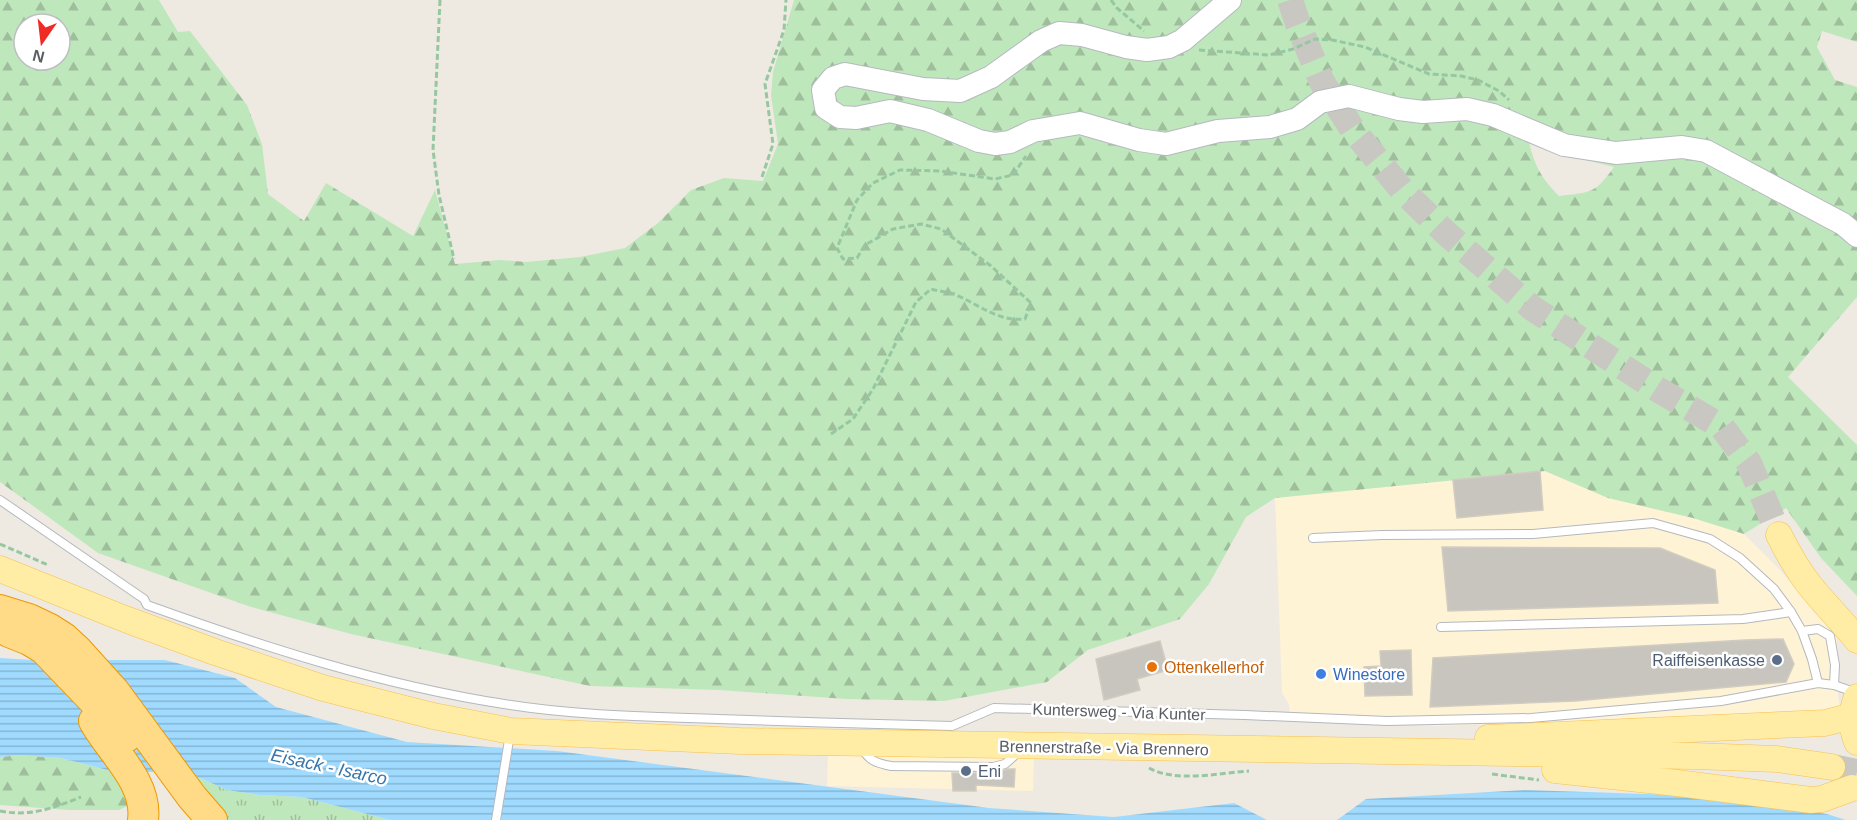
<svg xmlns="http://www.w3.org/2000/svg" width="1857" height="820" font-family="Arial,sans-serif">
<defs>
<pattern id="grass-tufts" width="24" height="20" patternUnits="userSpaceOnUse" patternTransform="scale(1.5)"><rect width="24" height="20" fill="#bfe7bc"/><path d="M3 7l-1-3M5 7V3M7 7l1-3M15 17l-1-3M17 17v-4M19 17l1-3" fill="none" stroke="#9ebe9c"/></pattern>
<pattern id="forest-firs" width="22" height="20" patternUnits="userSpaceOnUse" patternTransform="scale(1.5)"><rect width="22" height="20" fill="#bfe7bc"/><path d="M5 1l3.5 6h-7zM16 11l3.5 6h-7z" fill="#9ebe9c"/></pattern>
<pattern id="water-rules" width="6" height="5" patternUnits="userSpaceOnUse" patternTransform="scale(1.5)"><rect width="6" height="5" fill="#a0dbff"/><path d="M0 2.5h6" fill="none" stroke="#85b5d2"/></pattern>
</defs>
<rect width="100%" height="100%" fill="#eeeae1"/>
<g fill="#fff3d5">
<polygon points="1545,471 1608,498 1693,518 1744,534 1779,569 1837,638 1838,697 1841,710 1804,720 1591,721 1436,726 1290,720 1289,704 1282,693 1275,498"/>
<polygon points="828,750 1034,754 1033,791 827,786"/>
</g>
<polygon fill="url(#grass-tufts)" points="184,771 227,790 259,795 302,797 390,820 226,820"/>
<g fill="url(#forest-firs)" fill-rule="evenodd">
<path d="M0,0H159L178,32L190,31L247,105L262,144L268,194L304,221L326,183L413,236L435,190L455,264L500,260L526,262L580,257L625,248L658,223L691,190L724,178L763,181L778,144L771,95L773,72L794,0H1857V42L1822,31L1817,47L1835,80L1857,87V297L1788,377L1857,445V596L1821,558L1786,508L1744,534L1693,518L1608,498L1545,471L1275,498L1246,517L1209,584L1180,619L1088,650L1047,682L944,701L846,699L719,690L590,686L351,634L251,607L98,553L0,482ZM24,24H60V60H24ZM1528,138L1558,153L1614,167C1595,194 1591,192 1559,196C1540,177 1534,164 1528,138Z"/>
<polygon points="19,755 61,758 119,773 136,802 119,810 68,810 0,805 0,757"/>
</g>
<g fill="url(#water-rules)">
<polygon points="0,658 32,660 165,660 235,678 276,707 407,742 557,751 989,808 1114,817 1234,803 1267,820 390,820 302,797 259,795 227,790 184,771 119,773 61,758 19,755 0,757"/>
<polygon points="1525,790 1708,796 1827,814 1846,820 1337,820 1366,799"/>
</g>
<g fill="#c8c5bf" stroke="#d2ccc0" stroke-width="1.5">
<polygon points="1540,471 1543,510 1457,518 1453,480"/>
<polygon points="1442,547 1660,548 1715,570 1718,603 1448,611"/>
<polygon points="1783,639 1794,664 1786,682 1575,701 1430,707 1433,658 1745,640"/>
<polygon points="1160,641 1168,670 1137,679 1140,690 1104,700 1096,659"/>
<polygon points="1411,650 1412,695 1365,696 1364,667 1381,666 1380,651"/>
<polygon points="1009,769 1015,769 1014,787 976,785 976,791 953,791 952,773 993,773"/>
</g>
<g fill="none" stroke-linecap="round" stroke-linejoin="round">
<g stroke="#c9c7c2" stroke-width="26" stroke-dasharray="26 13" stroke-linecap="butt">
<polyline points="1290,0 1298,24 1322,82 1353,130 1403,191 1447,234 1532,308 1657,389 1722,427 1749,463 1779,535"/>
<polyline points="1832,767 1857,772"/>
</g>
<g stroke="#b4b8bd" stroke-width="10">
<g id="lane">
<path d="M0,500L144,599L147,605C264,647 381,685 504,704C565,714 628,716 689,718C777,721 864,724 952,726L994,708L1245,715L1387,721L1531,718L1721,701L1818,683L1834,685L1857,693"/>
<polyline points="1313,538 1382,535 1533,534 1653,523 1710,539 1740,558 1774,589 1791,612 1802,631 1812,659 1818,683"/>
<polyline points="1441,627 1743,619 1791,612"/>
<polyline points="1802,631 1818,629 1830,636 1835,665 1834,685"/>
<path d="M861,746C868,760 875,763 891,766L993,767L1005,764L1014,756V748"/>
<polyline points="496,820 510,734"/>
</g>
</g>
<g stroke="#b5b9bf" stroke-width="24">
<polyline id="secondary" points="1230,0 1183,40 1169,47 1147,50 1126,47 1082,35 1059,33 1041,41 991,77 960,91 923,89 845,74 833,78 823,90 826,108 840,117 856,118 890,111 928,120 979,141 995,144 1010,142 1033,131 1080,123 1139,140 1166,144 1218,131 1270,127 1297,119 1320,102 1349,96 1399,109 1423,112 1467,109 1493,115 1564,145 1616,153 1682,147 1706,151 1843,224 1857,236"/>
</g>
<g stroke="#f7c051" stroke-width="27">
<g id="primary">
<path d="M1779,535C1788,553 1798,571 1811,587C1826,606 1843,622 1857,640"/>
<polyline points="0,569 125,619 215,652 323,688 433,716 511,731 740,741 1694,756 1777,759 1832,767"/>
<path d="M1857,697C1851,712 1851,727 1857,742"/>
<polyline points="1488,738 1825,723 1852,716"/>
<polyline points="1555,770 1677,783"/>
</g>
</g>
<g stroke="#ef9800" stroke-width="32">
<g id="highway">
<polyline points="0,610 29,619 50,629 64,638 77,650 114,691 192,797 212,820"/>
<polyline points="9,632 29,640 44,649 116,724 126,737"/>
<path d="M94,721C111,752 148,782 143,820"/>
</g>
</g>
<g stroke="#95c8a1" stroke-width="3" stroke-dasharray="6 3" stroke-linecap="butt">
<polyline points="440,0 433,150 439,195 454,259"/>
<polyline points="1111,0 1117,8 1144,31"/>
<polyline points="1199,50 1269,55 1293,49 1315,39 1332,40 1365,47 1429,74 1461,76 1478,80 1499,91 1509,100"/>
<polyline points="762,177 773,144 765,84 784,30 786,0"/>
<path d="M831,434L853,419L873,389L916,302L931,289C938,291 947,292 954,294C978,304 998,322 1025,319L1031,303L991,266L941,229L921,224L893,229L865,245L857,258L843,259L837,248L857,200L873,183L900,170L940,171L995,179L1013,175L1026,156"/>
<polyline points="0,544 48,565"/>
<path d="M1149,768C1176,783 1219,773 1249,771"/>
<polyline points="1492,774 1539,780"/>
<path d="M0,811C30,817 54,808 81,797"/>
</g>
<use href="#lane" stroke="#fff" stroke-width="8"/>
<use href="#secondary" stroke="#fff" stroke-width="22"/>
<use href="#primary" stroke="#ffeca5" stroke-width="26"/>
<use href="#highway" stroke="#ffda87" stroke-width="30"/>
<g stroke="#f7c051" stroke-width="27" stroke-linecap="butt">
<polyline id="primary-bridge" points="1677,783 1811,800 1822,799 1852,788"/>
</g>
<use href="#primary-bridge" stroke="#ffeca5" stroke-width="26"/>
</g>
<g fill="#5c6f8a" stroke="#fff" stroke-width="2">
<circle cx="1777" cy="660" r="6"/>
<circle cx="966" cy="771" r="6"/>
</g>
<circle fill="#e8710a" stroke="#fff" stroke-width="2" cx="1152" cy="667" r="6"/>
<circle fill="#3f7fe0" stroke="#fff" stroke-width="2" cx="1321" cy="674" r="6"/>
<g text-anchor="middle" dominant-baseline="central" stroke-width="5" stroke-linejoin="round" paint-order="stroke">
<g font-size="16" fill="#4e5e75" stroke="#fff" text-anchor="end">
<text x="1765" y="660">Raiffeisenkasse</text>
<text x="978" y="771" text-anchor="start">Eni</text>
</g>
<g font-size="16" fill="#c56008" stroke="#fff" text-anchor="start">
<text x="1164" y="667">Ottenkellerhof</text>
</g>
<g font-size="16" fill="#366cbe" stroke="#fff" text-anchor="start">
<text x="1333" y="674">Winestore</text>
</g>
<g font-size="16" fill="#5a5e63" stroke="#fff">
<text transform="translate(1119 712) rotate(2)">Kuntersweg - Via Kunter</text>
<text transform="translate(1104 748) rotate(1)">Brennerstraße - Via Brennero</text>
</g>
<g font-size="18" font-style="italic" fill="#3776ac" stroke="#fff">
<text transform="translate(329 767) rotate(12)">Eisack - Isarco</text>
</g>
</g>
<g transform="translate(42 42) rotate(194)"><circle r="28" fill="#ffffff" stroke="#bdbfc1" stroke-width="1.5"/>
<path d="M0-4.5L10 22L0 15L-10 22Z" fill="#f02a25"/>
<text y="-9" font-size="16" font-weight="bold" text-anchor="middle" fill="#5a5e63">N</text>
</g>
</svg>
